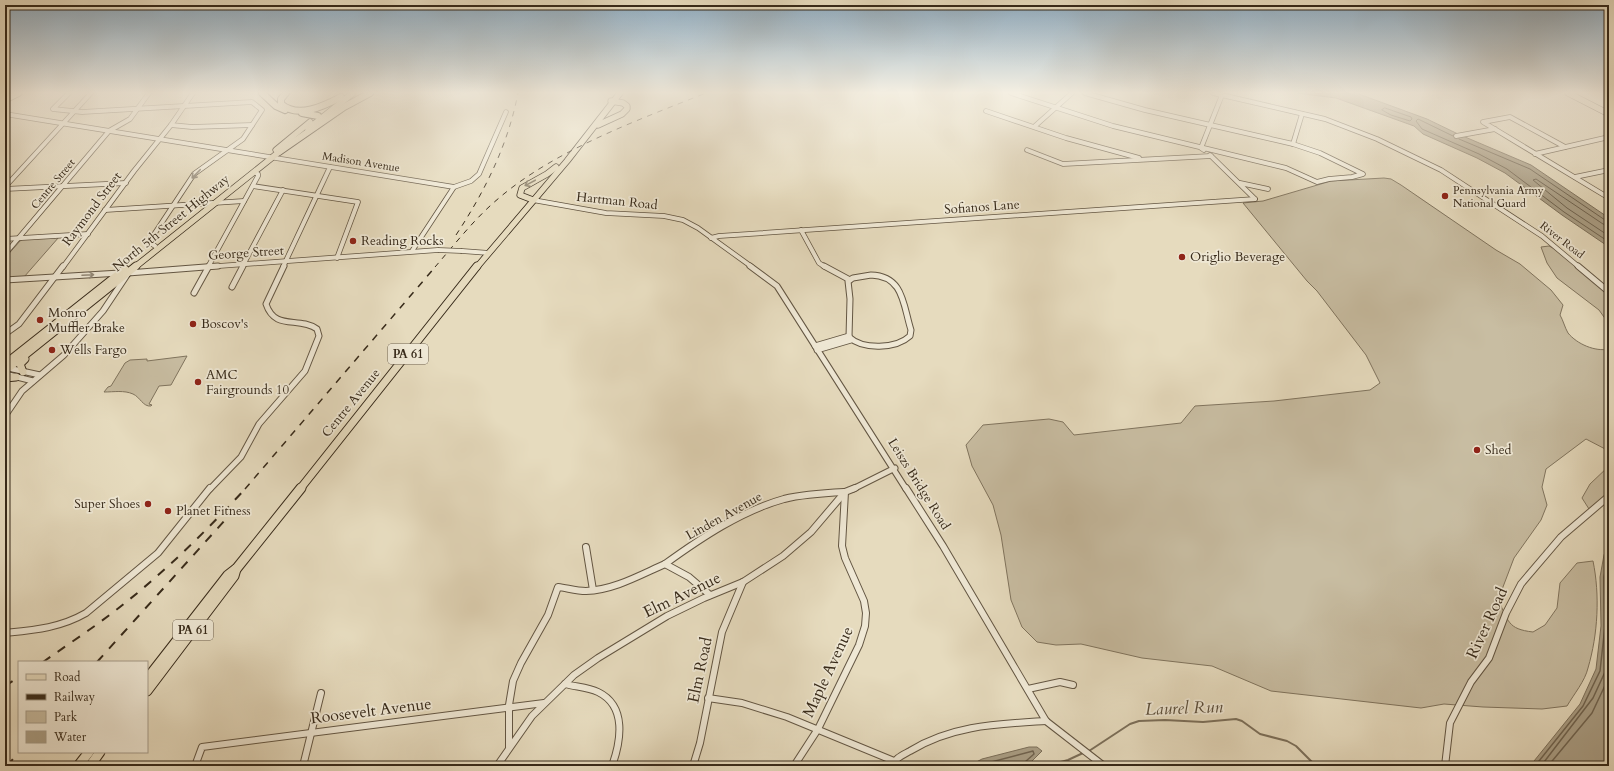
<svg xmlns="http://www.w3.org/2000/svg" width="1614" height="771" font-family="Cardo,serif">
<rect width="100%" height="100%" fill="#e6dbbe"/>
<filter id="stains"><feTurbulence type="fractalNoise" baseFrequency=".005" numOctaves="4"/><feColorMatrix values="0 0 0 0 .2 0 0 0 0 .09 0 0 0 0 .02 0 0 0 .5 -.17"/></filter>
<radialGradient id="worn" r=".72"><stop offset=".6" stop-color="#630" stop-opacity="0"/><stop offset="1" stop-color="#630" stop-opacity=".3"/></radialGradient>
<g fill="#c8bda2" stroke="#80745e">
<path d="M1384,178L1391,179L1401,185L1496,250L1520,264L1551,290L1563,305L1560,315C1563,320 1565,328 1568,333C1577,344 1595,352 1609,349V451L1586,439L1546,469L1542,487L1547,505L1541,520L1514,558L1498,600C1509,621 1507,629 1533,632L1545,625L1557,608L1560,583L1577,563L1593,561C1600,595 1598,634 1588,668C1585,681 1574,694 1567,706L1542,709L1483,707L1444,704L1421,708L1271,691L1212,666L1142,658L1081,644L1056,645L1037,642L1022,627L1011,600L1001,535L993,505L972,466L966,445L983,425L1049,419L1063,422L1074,435L1181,423L1195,406L1274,401L1370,390L1380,383L1366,355L1317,291L1307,281L1243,203L1263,201L1331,181Z"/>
<polygon points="59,237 24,277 5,278 5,258 20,241 23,239"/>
<polygon points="1549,246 1557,250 1609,293 1609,324 1599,310 1557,278 1547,263 1541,247"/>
<path d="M187,356L171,385L159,386L149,404L152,405L151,406C143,407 140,397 133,394C124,390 114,392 104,392L108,387L111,386L125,363L130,360L147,359V361Z"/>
<polygon points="1609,466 1609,492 1589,509 1582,498 1590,484"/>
</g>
<g fill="#aa9f86" stroke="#7c705b">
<polygon points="1297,93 1356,93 1427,119 1458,134 1531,165 1609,218 1609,247 1562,215 1505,173 1477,158 1423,134 1414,126 1336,98"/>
<polygon points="1609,541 1609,766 1530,766 1580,704 1596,669 1601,626 1600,577 1604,555"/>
<polygon points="1029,747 1037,747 1042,751 1027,766 969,766 982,759"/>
</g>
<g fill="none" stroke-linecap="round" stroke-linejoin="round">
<g stroke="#706450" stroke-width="1">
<polygon points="1385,108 1411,117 1412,119 1410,121 1391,115 1382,110"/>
<polyline points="1453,136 1418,119 1416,121 1422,129 1479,154 1507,169 1564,212 1609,242"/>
<polyline points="1459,139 1530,169 1605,220 1609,221"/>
<polyline points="1609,226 1603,224 1536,179 1533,180 1567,208 1609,236"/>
</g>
<g stroke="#706450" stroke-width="1.5">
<polyline points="976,766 1033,751 1034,754 1025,762 1025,766"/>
<polyline points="1535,766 1583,706 1600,671 1605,626 1604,577 1609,553"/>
<polyline points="1541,766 1593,698 1605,672 1609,638"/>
<polyline points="1548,766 1592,713 1609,677"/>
</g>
<g stroke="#7c705b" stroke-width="2">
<polyline points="1089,751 1130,724 1139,721 1165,720 1203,722 1236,719 1242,721 1260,734 1287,741 1296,746 1312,762 1320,766"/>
<polyline points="1046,766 1068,760 1083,753"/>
<polyline points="1416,766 1426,766"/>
<polyline points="1477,766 1480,764 1492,766"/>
</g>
<g stroke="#635643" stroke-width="5.5">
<g id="minor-far2">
<polyline points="69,93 53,109 82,112 252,102 262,110 243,139 194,174 149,242 155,246"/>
<polyline points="1011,93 1113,126 1286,168 1317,182 1329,179 1352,177 1363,174 1320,153 1293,144 1145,110 1085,93"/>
<polyline points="1213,93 1325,119 1377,139 1441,170 1542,236 1579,267"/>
<polyline points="986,111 1066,138 1139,158"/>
<polyline points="5,114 454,187"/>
<polyline points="171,125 192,127 252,125"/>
<polyline points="1035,126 1072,93"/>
<polyline points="1456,136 1495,129"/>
<polyline points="1293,144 1302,114"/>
<polyline points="1565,147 1510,117 1483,122 1609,198"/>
<polyline points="1027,150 1063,164 1211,156"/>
<polyline points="1204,150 1201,148 1222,95"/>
<polyline points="1535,154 1609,137"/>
<polyline points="1210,155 1255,199"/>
<polyline points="1575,177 1609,170"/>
<polyline points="1240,183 1268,189"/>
<polyline points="253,186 358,202 337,258"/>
<polyline points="5,187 91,93"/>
<polyline points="5,189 126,183"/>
<polyline points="533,200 606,213 664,216 683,220 698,228 752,267"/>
<polyline points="105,210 244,201"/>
<polyline points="801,230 819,263 825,267"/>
<polyline points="711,238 719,236 1255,199"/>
<polyline points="5,239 88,234"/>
<polyline points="412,251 454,187 471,181 479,174 506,112"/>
<polyline points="462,251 489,253"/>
<polyline points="5,254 109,131 130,119 149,93"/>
<polyline points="63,267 134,171 171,125 193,93"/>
<polyline points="205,267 438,250"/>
<polyline points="208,267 258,176 258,174 254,172"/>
<polyline points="242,267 283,190"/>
<polyline points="283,267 330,167"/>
</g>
</g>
<g stroke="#635643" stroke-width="7">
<g id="minor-far1">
<polyline points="750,266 777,286 906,489"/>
<polyline points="824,266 850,280"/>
<polyline points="1578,266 1609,292"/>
<polyline points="128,273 218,266"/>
<path d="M871,275C904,276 903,305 911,330L910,336C896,349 863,350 849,337L850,299L848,281L853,278Z"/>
<polyline points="5,280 120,273"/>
<polyline points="232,287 243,266"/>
<polyline points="194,293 209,266"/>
<polyline points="5,334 19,324 63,266"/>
<polyline points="815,346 849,336"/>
<polyline points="817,350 851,340"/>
<polyline points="8,368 40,375"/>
<polyline points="5,374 33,381"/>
<polyline points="5,416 22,391 64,355 103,311 127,275"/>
<path d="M210,489L241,457L259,424L305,371L319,336L317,329C298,316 275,331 266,304L284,266"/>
<polyline points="853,489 895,468"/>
</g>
</g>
<g stroke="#635643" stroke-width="8">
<g id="minor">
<polyline points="906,488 943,546 1046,721 1104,766"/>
<polyline points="586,547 593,590"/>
<path d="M665,564C701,538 741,511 784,499C804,494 825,493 845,492L842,546L845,558L864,601L866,613L865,626L859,645L818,729L794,766"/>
<path d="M5,633C34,630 60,628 86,613L158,553L210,488"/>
<path d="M565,684C576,687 588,687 598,692C627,706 621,741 612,766"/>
<polyline points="1028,689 1060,682 1073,685"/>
<polyline points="708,698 742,703 787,717 894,761"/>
<path d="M509,747V705L513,681L521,663L548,615L558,587C567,588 576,591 586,591C614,590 640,575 665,564L689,577L710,595"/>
<polyline points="195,766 202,747 544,703"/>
<polyline points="303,766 321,693"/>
<polyline points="497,766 532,716 574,675 598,658 667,616 704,598 743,582 783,556 811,532 845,492 855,488"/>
<polyline points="693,766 700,743 722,632 743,582"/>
<path d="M892,766C895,758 903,755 910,751C952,725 998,724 1046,721"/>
<polyline points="1445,766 1450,723 1471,682 1489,658 1506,613 1521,584 1561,537 1609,496"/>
</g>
</g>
<g stroke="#372a1a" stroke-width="7">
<g id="major-far2">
<polyline points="1568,93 1609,114"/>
<polyline points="5,100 19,93"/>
<polyline points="598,125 622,114 627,109 627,106 623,103 611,101"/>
<polyline points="308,129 353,93"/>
<polyline points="276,150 310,122"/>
<polyline points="533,200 520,195 522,188 547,174 556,167"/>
<polyline points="135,267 284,148"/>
<polyline points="477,267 567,161 620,93"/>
</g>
</g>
<g stroke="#372a1a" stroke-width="9">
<g id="major-far1">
<polyline points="5,364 125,269"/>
<polyline points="5,371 136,266"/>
<polyline points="23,372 20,364 25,359"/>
<polyline points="5,378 16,377"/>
<polyline points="300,489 477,266"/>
</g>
</g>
<g stroke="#372a1a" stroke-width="11">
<g id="major">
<polyline points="147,679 228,575 237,568 301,488"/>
<polyline points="147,691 234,576 236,569"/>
<polyline points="78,766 89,752"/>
<polyline points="90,766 100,752"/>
</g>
</g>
<g stroke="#372a1a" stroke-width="8">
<g id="highway">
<polyline points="262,93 276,106 285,110"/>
<path d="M286,93L281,99V104C298,119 324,106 341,97"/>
<polyline points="302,113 318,116"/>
<polyline points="279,152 344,107 370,93"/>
</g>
</g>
<use href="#minor-far2" stroke="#efe8d5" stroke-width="4"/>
<use href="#minor-far1" stroke="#efe8d5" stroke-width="5"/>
<use href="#minor" stroke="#efe8d5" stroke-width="6"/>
<use href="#major-far2" stroke="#e6dbbe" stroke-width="5.5"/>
<use href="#major-far1" stroke="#e6dbbe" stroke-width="7"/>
<use href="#major" stroke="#e6dbbe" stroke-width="9"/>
<use href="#highway" stroke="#e6dbbe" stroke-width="6"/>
<g stroke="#372a1a" stroke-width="1" stroke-dasharray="5.5 5.5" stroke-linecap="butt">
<path d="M456,235C485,191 508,145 518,93"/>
<path d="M435,267C455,244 475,218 499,198C555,150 638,120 706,93"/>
</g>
<polyline stroke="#372a1a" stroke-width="1.5" stroke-dasharray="7 7" stroke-linecap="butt" points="245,489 436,266"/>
<g stroke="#372a1a" stroke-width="2" stroke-dasharray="9 9" stroke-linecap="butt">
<path d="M43,662C70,643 99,624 125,603C169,568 208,529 246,488"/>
<polyline points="97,662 235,509"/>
<polyline points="5,686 19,677"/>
<polyline points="7,766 19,752"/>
</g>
<g stroke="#635643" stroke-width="5.5" stroke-linecap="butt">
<polyline id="minor-bridge" points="438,250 462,251"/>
</g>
<use href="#minor-bridge" stroke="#efe8d5" stroke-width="4"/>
</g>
<defs><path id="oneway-shaft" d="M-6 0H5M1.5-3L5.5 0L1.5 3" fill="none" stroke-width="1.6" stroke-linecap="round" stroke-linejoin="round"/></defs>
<g stroke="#938978">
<use href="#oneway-shaft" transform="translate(196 174) rotate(134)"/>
<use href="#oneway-shaft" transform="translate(88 275) rotate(-3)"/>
</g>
<use stroke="#8e826c" href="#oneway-shaft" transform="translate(530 183) rotate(152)"/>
<linearGradient id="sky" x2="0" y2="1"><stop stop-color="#8facc1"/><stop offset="0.46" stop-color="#f4efe2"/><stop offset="1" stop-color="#f4efe2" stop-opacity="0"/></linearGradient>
<rect width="1614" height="201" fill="url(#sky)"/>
<g fill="#8f2418" stroke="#efe8d5" stroke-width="1.5">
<circle cx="1445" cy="196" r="4"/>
<circle cx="353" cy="241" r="4"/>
<circle cx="1182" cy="257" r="4"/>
<circle cx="40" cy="320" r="4"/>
<circle cx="193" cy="324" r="4"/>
<circle cx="52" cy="350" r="4"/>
<circle cx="198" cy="382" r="4"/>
<circle cx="1477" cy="450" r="4"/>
<circle cx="148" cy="504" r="4"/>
<circle cx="168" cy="511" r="4"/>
</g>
<g text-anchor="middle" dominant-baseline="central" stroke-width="3.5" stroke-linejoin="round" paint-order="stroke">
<g font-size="11" fill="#372a1a" stroke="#efe8d5">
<text transform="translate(361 162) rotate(9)">Madison Avenue</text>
<text transform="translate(53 184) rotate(-50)">Centre Street</text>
<text transform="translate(1562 240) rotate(38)">River Road</text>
</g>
<g font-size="11" fill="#372a1a" stroke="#efe8d5" text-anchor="start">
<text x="1453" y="190">Pennsylvania Army<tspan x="1453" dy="13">National Guard</tspan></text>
</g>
<g fill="#efe8d5" stroke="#6e6352" stroke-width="1">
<rect x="388" y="344" width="40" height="20" rx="3"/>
<rect x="173" y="620" width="40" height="20" rx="3"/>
</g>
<g font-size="12" font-weight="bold" fill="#372a1a">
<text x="408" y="354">PA 61</text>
<text x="193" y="630">PA 61</text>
</g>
<g font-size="13" fill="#372a1a" stroke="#efe8d5">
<text transform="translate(617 201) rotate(6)">Hartman Road</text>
<text transform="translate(982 207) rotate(-4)">Sofianos Lane</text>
<text transform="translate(92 209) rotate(-53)">Raymond Street</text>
<text transform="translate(171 223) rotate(-39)">North 5th Street Highway</text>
<text transform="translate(246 253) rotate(-4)">George Street</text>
<text transform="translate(351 403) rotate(-51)">Centre Avenue</text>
<text transform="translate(919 484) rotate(58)">Leiszs Bridge Road</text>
<text transform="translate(724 516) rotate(-29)">Linden Avenue</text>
</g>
<g font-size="13" fill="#372a1a" stroke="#efe8d5" text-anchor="start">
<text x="361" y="241">Reading Rocks</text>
<text x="1190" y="257">Origlio Beverage</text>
<text x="48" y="313">Monro<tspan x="48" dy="15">Muffler Brake</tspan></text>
<text x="201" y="324">Boscov's</text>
<text x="60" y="350">Wells Fargo</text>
<text x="206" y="375">AMC<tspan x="206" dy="15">Fairgrounds 10</tspan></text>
<text x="1485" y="450">Shed</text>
<text x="140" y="504" text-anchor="end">Super Shoes</text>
<text x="176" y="511">Planet Fitness</text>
</g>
<g font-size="16" fill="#372a1a" stroke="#efe8d5">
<text transform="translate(682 595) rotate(-26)">Elm Avenue</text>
<text transform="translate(1487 623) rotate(-65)">River Road</text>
<text transform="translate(700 670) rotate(-78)">Elm Road</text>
<text transform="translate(828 672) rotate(-65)">Maple Avenue</text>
<text transform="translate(371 711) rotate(-7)">Roosevelt Avenue</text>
</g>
<g font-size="17" font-style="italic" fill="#5a4d3a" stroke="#efe8d5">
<text transform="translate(1184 708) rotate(-2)">Laurel Run</text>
</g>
</g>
<rect width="1614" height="771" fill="none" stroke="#e6dbbe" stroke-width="20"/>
<rect x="6" y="6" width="1602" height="759" fill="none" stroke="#372a1a" stroke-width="2"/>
<rect x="10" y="10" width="1594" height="751" fill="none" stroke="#372a1a"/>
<rect x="18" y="661" width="130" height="92" fill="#efe8d5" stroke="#a59c8a"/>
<rect x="26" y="674" width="20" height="6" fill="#e6dbbe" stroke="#a59c8a"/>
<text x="54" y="681" font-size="12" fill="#372a1a">Road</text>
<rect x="26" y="694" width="20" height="6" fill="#372a1a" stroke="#a59c8a"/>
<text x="54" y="701" font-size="12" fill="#372a1a">Railway</text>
<rect x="26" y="711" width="20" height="12" fill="#c8bda2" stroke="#a59c8a"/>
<text x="54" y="721" font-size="12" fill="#372a1a">Park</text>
<rect x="26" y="731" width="20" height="12" fill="#aa9f86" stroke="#a59c8a"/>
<text x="54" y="741" font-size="12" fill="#372a1a">Water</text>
<rect width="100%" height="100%" filter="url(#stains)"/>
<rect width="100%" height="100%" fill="url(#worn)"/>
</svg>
